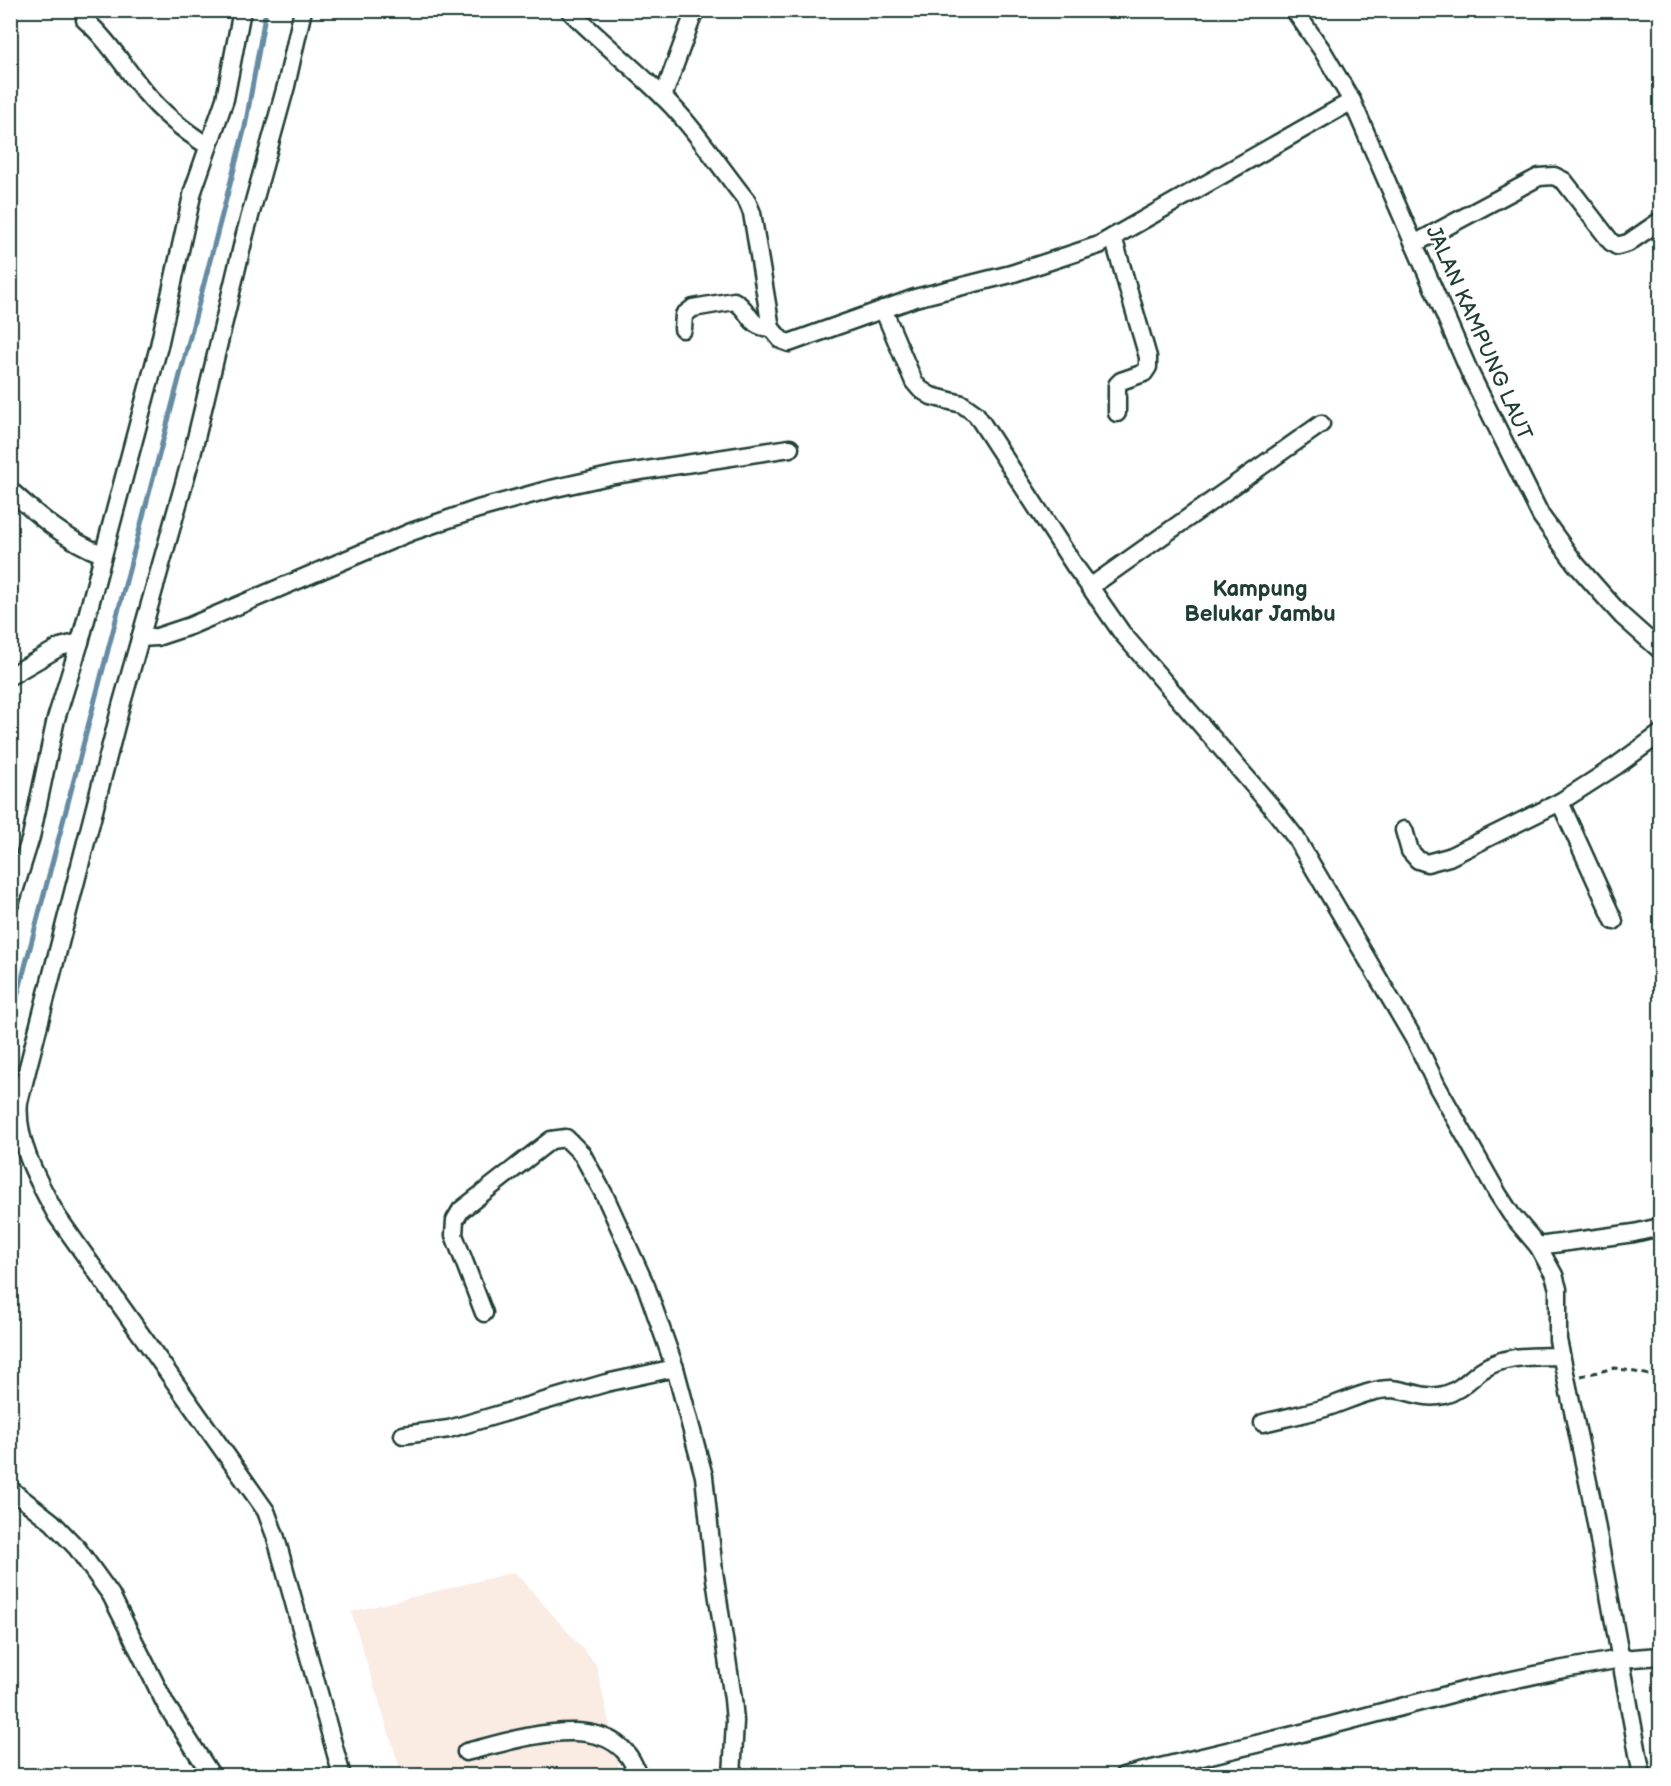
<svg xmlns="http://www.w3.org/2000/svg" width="1671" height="1786" font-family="'Balsamiq Sans',sans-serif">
<rect width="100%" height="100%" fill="#fff"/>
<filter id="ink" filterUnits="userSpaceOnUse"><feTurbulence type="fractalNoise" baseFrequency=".0167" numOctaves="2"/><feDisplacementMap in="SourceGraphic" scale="12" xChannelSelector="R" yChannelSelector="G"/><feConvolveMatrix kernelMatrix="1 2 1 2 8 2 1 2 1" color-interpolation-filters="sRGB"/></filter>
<g filter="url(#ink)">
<polygon fill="#faebe3" points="515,1572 596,1664 621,1775 402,1775 351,1612"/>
<polygon fill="#c2d186" stroke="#70875d" stroke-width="1.5" points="37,1769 130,1771 135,1775 27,1775"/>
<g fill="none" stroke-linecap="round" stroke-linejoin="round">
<polyline stroke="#658ca3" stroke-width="5" points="10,1024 245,127 266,10"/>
<g stroke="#1f3d34" stroke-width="21">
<g id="minor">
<path d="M303,10L286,86L245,234L192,455L121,706L19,1102C15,1141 39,1183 57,1216L266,1511L276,1538L342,1776"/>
<path d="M569,10C603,44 641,73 673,107C701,137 722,170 747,201L752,213L771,328L781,340L789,343L915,298L1011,274L1099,245L1352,101"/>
<polyline points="1294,10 1322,50 1352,101 1470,373 1541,516 1575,563 1596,587 1622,616 1660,650"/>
<path d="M85,20C108,40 125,68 144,91C162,113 184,131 208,146"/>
<polyline points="663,97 695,10"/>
<polyline points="1113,237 1148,357 1148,367 1144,373 1121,381 1117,385 1117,413"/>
<polyline points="1414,244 1539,177 1554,176 1564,181 1611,242 1617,246 1628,243 1660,221"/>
<polyline points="883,309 914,382 920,389 931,396 962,404 976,414 1074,565 1090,587 1321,424"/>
<path d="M683,329L684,315L693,308L734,301C751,310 747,327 771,328"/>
<path d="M10,490C37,515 67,541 102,554"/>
<polyline points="1090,587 1122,633 1271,806 1296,838 1417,1044 1437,1086 1498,1194 1511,1214 1538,1246 1554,1275 1558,1289 1558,1340 1591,1496 1642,1776"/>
<polyline points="140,638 157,637 190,626 411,532 478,509 551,489 614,475 790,448"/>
<polyline points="10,676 60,647 80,642"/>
<polyline points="1560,802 1614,921"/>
<polyline points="1404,830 1410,851 1418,860 1427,863 1449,857 1560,802 1616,766 1660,734"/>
<polyline points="10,904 31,837 56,719 80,642 159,346 193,191 225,99 242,10"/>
<polyline points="1538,1246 1634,1233 1660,1227"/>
<polyline points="484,1313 454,1235 455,1220 461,1210 551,1140 566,1138 582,1154 605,1196 646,1286 675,1368"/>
<path d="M1263,1423C1283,1418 1305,1414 1325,1408C1345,1402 1369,1389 1391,1389C1410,1390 1423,1400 1444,1395C1461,1390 1468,1380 1482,1370C1505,1354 1535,1357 1561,1356"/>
<polyline points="403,1435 449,1429 606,1383 675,1368 704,1476 714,1572 733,1699 735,1721 732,1776"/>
<polyline points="10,1489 52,1522 77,1548 111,1595 166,1705 212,1776"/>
<path d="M466,1752C517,1740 617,1703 638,1776"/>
<polyline points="1123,1776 1298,1734 1466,1690 1558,1670 1621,1659 1660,1656"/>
</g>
</g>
<polyline stroke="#1f3d34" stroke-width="3" stroke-dasharray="6 4.5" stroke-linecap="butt" points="1581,1376 1615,1368 1660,1377"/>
<use href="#minor" stroke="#fff" stroke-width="16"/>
</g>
</g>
<g text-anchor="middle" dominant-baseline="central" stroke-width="6" stroke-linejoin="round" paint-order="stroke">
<g font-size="21" fill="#1f3d34" stroke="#fff">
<text transform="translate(1479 333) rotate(66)">JALAN KAMPUNG LAUT</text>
</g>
<g font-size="22" font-weight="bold" fill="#1f3d34" stroke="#fff">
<text x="1260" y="589">Kampung<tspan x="1260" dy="25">Belukar Jambu</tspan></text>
</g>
</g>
<rect width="1671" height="1786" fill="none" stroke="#fff" stroke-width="36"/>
<rect x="18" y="18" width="1635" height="1750" fill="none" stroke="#1f3d34" stroke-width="2" filter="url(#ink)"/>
</svg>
